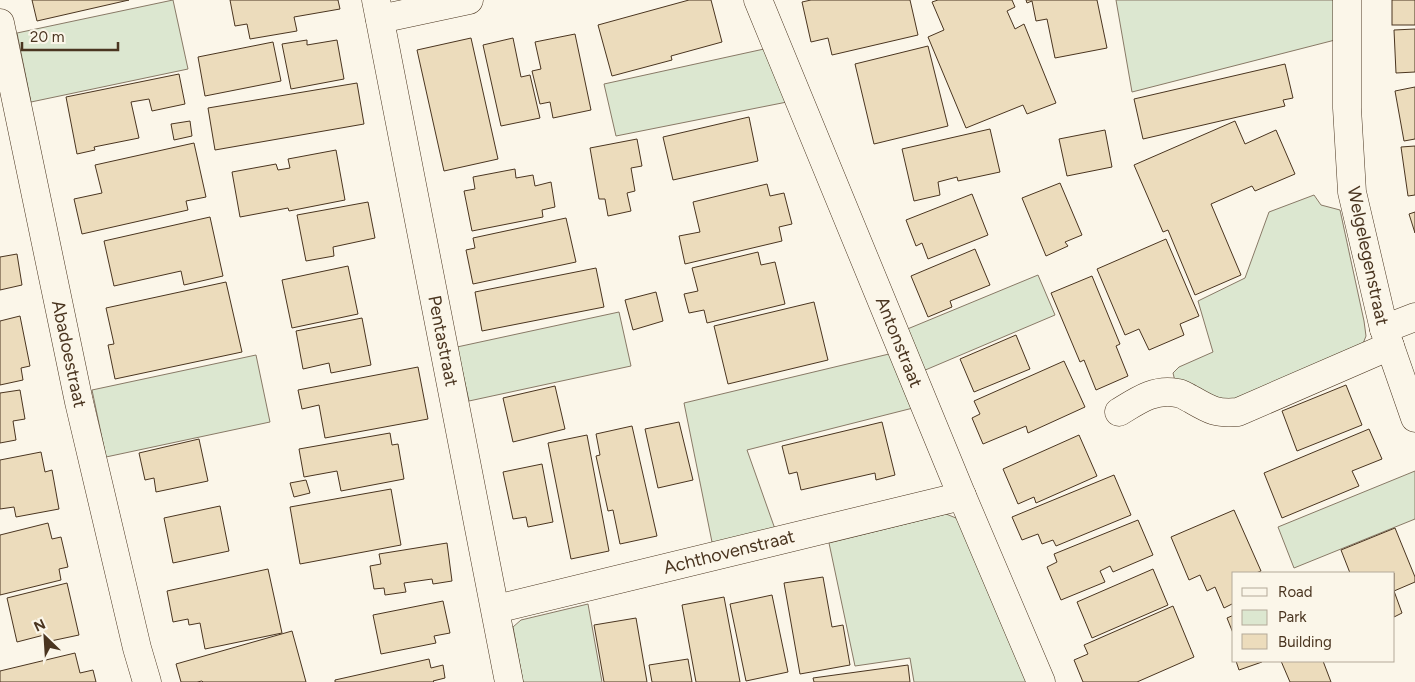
<svg xmlns="http://www.w3.org/2000/svg" width="1415" height="682" font-family="Figtree,sans-serif">
<rect width="100%" height="100%" fill="#fbf6e9"/>
<g fill="#dce7d0" stroke="#887966">
<polygon points="173,0 188,69 31,102 17,33"/>
<polygon points="1116,0 1334,0 1335,40 1132,92"/>
<polygon points="764,49 787,102 616,136 604,84"/>
<polygon points="1314,195 1321,205 1340,210 1364,321 1366,336 1360,351 1232,403 1175,381 1173,373 1179,367 1213,352 1198,301 1245,278 1269,212"/>
<polygon points="1038,275 1055,315 923,371 905,330"/>
<polygon points="619,312 631,366 469,401 457,347"/>
<polygon points="889,354 913,408 747,450 775,529 713,547 684,403"/>
<polygon points="256,355 270,422 106,457 92,390"/>
<polygon points="1415,471 1415,519 1294,568 1278,527"/>
<polygon points="946,514 956,518 964,527 1029,682 914,682 910,658 855,666 829,543"/>
<polygon points="588,604 602,682 523,682 513,627 521,620"/>
</g>
<g fill="#ecdcbc" stroke="#4a3520">
<polygon points="32,0 129,0 37,21"/>
<polygon points="230,0 338,0 340,9 294,17 297,31 250,39 247,24 235,26"/>
<polygon points="689,0 711,0 722,42 671,56 672,60 612,76 598,25"/>
<polygon points="811,0 910,0 918,35 832,55 828,38 811,42 802,2"/>
<polygon points="938,0 1012,0 1015,7 1007,11 1015,29 1024,24 1056,103 1027,114 1023,105 966,128 928,37 944,30 932,2"/>
<polygon points="1026,0 1097,0 1107,48 1055,58 1047,19 1036,21 1032,1 1027,3"/>
<rect x="1392" y="0" width="23" height="25"/>
<polygon points="1415,29 1415,72 1396,73 1394,30"/>
<polygon points="575,34 591,110 553,118 550,102 540,104 532,71 541,69 535,42"/>
<polygon points="471,38 498,159 444,171 417,50"/>
<polygon points="513,38 521,77 530,75 540,118 501,126 483,45"/>
<polygon points="307,40 307,45 337,40 344,79 291,89 282,44"/>
<polygon points="273,42 281,81 205,96 198,57"/>
<polygon points="928,46 948,126 874,144 855,64"/>
<polygon points="1285,64 1293,98 1283,100 1285,106 1143,139 1134,99"/>
<polygon points="179,74 185,104 152,111 149,99 131,102 139,138 94,147 95,150 77,154 66,97"/>
<polygon points="357,83 364,124 215,150 208,108"/>
<polygon points="1415,87 1415,139 1404,141 1395,91"/>
<polygon points="749,117 758,161 673,180 663,137"/>
<polygon points="190,121 192,136 174,140 171,124"/>
<polygon points="1235,121 1245,144 1276,130 1295,174 1255,191 1252,186 1211,204 1241,275 1195,295 1168,230 1163,232 1134,165"/>
<polygon points="990,129 1000,172 958,181 957,177 938,182 940,195 914,201 902,149"/>
<polygon points="1105,130 1112,167 1067,176 1059,139"/>
<polygon points="637,139 642,166 631,168 635,191 627,193 631,211 608,216 605,199 599,199 590,148"/>
<polygon points="194,143 206,197 186,201 188,210 82,234 74,199 102,193 95,165"/>
<polygon points="1415,146 1415,195 1408,196 1401,147"/>
<polygon points="336,150 345,200 289,211 288,208 240,217 232,172 276,164 278,170 290,168 288,159"/>
<polygon points="515,169 516,178 533,175 535,186 551,182 555,207 542,210 543,217 472,231 464,191 475,189 473,177"/>
<polygon points="1060,183 1082,235 1065,242 1068,246 1046,256 1022,198"/>
<polygon points="767,184 770,196 784,193 792,224 779,227 782,241 685,264 679,236 700,232 693,202"/>
<polygon points="972,194 988,235 928,259 922,243 916,246 906,220"/>
<polygon points="368,202 375,238 333,247 334,256 306,261 297,215"/>
<polygon points="1415,212 1415,233 1409,214"/>
<polygon points="210,217 223,276 184,285 181,271 114,286 104,241"/>
<polygon points="566,218 576,262 473,284 466,250 475,248 473,238"/>
<polygon points="1166,239 1199,316 1180,324 1184,335 1149,350 1139,329 1125,335 1097,269"/>
<polygon points="975,249 990,285 950,301 952,307 928,317 911,276"/>
<polygon points="758,252 761,265 775,262 785,304 707,323 704,310 689,313 684,294 698,291 692,268"/>
<polygon points="17,254 22,285 0,290 0,257"/>
<polygon points="348,266 358,314 292,328 282,280"/>
<polygon points="596,268 604,307 482,331 475,292"/>
<polygon points="1092,276 1120,344 1116,346 1128,376 1096,390 1084,360 1080,362 1051,293"/>
<polygon points="226,282 242,352 115,379 108,345 114,344 106,308"/>
<polygon points="656,292 663,321 633,330 625,300"/>
<polygon points="814,302 828,360 728,384 714,326"/>
<polygon points="20,316 30,366 21,368 23,380 0,385 0,321"/>
<polygon points="362,318 371,365 331,373 329,363 303,369 296,331"/>
<polygon points="1016,335 1030,369 974,392 960,359"/>
<polygon points="1064,361 1085,407 1028,433 1026,426 983,444 972,418 980,414 974,401"/>
<polygon points="418,367 428,419 325,438 319,405 302,409 298,390"/>
<polygon points="1346,385 1362,425 1297,451 1282,411"/>
<polygon points="555,386 565,429 513,442 503,398"/>
<polygon points="20,390 25,419 13,421 16,440 0,443 0,393"/>
<polygon points="679,422 693,480 658,488 645,429"/>
<polygon points="882,422 895,475 876,480 875,473 801,490 797,472 789,474 782,446"/>
<polygon points="632,426 657,536 620,544 613,510 608,511 596,456 600,455 596,434"/>
<polygon points="1369,429 1382,459 1352,471 1359,486 1282,518 1264,473"/>
<polygon points="390,433 392,445 398,444 404,479 341,491 337,471 304,477 299,449"/>
<polygon points="587,435 609,551 571,559 548,443"/>
<polygon points="1079,435 1097,476 1036,503 1034,497 1018,504 1003,469"/>
<polygon points="199,439 208,481 156,492 154,478 145,480 139,453"/>
<polygon points="41,452 45,472 52,470 59,509 16,517 14,507 0,509 0,460"/>
<polygon points="542,464 553,522 528,527 526,517 513,519 503,472"/>
<polygon points="1114,475 1131,515 1056,546 1053,540 1042,544 1038,534 1022,540 1012,517"/>
<polygon points="306,480 310,493 294,497 290,483"/>
<polygon points="391,489 401,545 300,564 290,507"/>
<polygon points="220,506 229,551 173,563 164,518"/>
<polygon points="1234,510 1261,571 1256,573 1234,573 1234,603 1224,608 1215,587 1207,591 1200,575 1189,580 1171,537"/>
<polygon points="1138,520 1153,555 1113,572 1110,566 1100,571 1105,582 1061,600 1047,567 1057,562 1054,554"/>
<polygon points="48,523 52,539 61,537 68,567 59,569 61,580 0,595 0,535"/>
<polygon points="1395,528 1415,577 1415,582 1394,591 1402,613 1394,617 1394,573 1350,573 1341,550"/>
<polygon points="447,543 452,581 433,584 432,579 404,583 406,592 385,595 384,588 374,589 370,566 381,564 379,554"/>
<polygon points="268,569 282,633 205,649 200,623 189,625 188,619 173,622 167,591"/>
<polygon points="1153,569 1168,605 1092,638 1077,602"/>
<polygon points="823,577 832,627 843,625 850,665 800,674 784,583"/>
<polygon points="67,583 79,635 46,642 44,635 17,642 7,598"/>
<polygon points="772,595 788,672 746,681 730,604"/>
<polygon points="724,597 740,682 696,682 682,605"/>
<polygon points="443,601 450,633 434,636 436,643 381,654 373,615"/>
<polygon points="1173,606 1194,657 1137,682 1083,682 1074,660 1088,654 1084,645"/>
<polygon points="1234,615 1234,633 1233,633 1227,618"/>
<polygon points="636,618 647,682 604,682 594,625"/>
<polygon points="292,631 306,682 203,682 202,681 197,682 181,682 176,664"/>
<polygon points="75,653 80,673 93,670 96,682 0,682 0,671"/>
<polygon points="429,659 431,668 443,665 445,678 433,681 434,682 335,682 335,680"/>
<polygon points="688,659 692,682 652,682 649,665"/>
<polygon points="1236,661 1261,661 1262,662 1239,670"/>
<polygon points="1281,661 1323,661 1331,682 1290,682"/>
<polygon points="908,665 910,682 814,682 813,678"/>
</g>
<g fill="none" stroke-linecap="round" stroke-linejoin="round">
<g stroke="#4a3520" stroke-width="29">
<g id="minor">
<polyline points="376,0 509,682"/>
<polyline points="758,0 962,496 1041,682"/>
<polyline points="1347,0 1347,108 1352,192 1384,329 1415,418"/>
<polyline points="380,19 469,0"/>
<polyline points="0,23 79,402 137,648 147,682"/>
<polyline points="1384,329 1415,317"/>
<path d="M1119,412C1137,401 1155,388 1177,393C1182,393 1186,397 1191,399C1210,410 1216,414 1238,412L1390,346"/>
<polyline points="496,609 962,496"/>
</g>
</g>
<use href="#minor" stroke="#fbf6e9" stroke-width="28"/>
</g>
<g text-anchor="middle" dominant-baseline="central" stroke-width="4" stroke-linejoin="round" paint-order="stroke">
<g font-size="18" fill="#4a3520" stroke="#fbf6e9">
<text transform="translate(1368 256) rotate(78)">Welgelegenstraat</text>
<text transform="translate(443 341) rotate(79)">Pentastraat</text>
<text transform="translate(899 342) rotate(68)">Antonstraat</text>
<text transform="translate(69 354) rotate(78)">Abadoestraat</text>
<text transform="translate(729 552) rotate(-14)">Achthovenstraat</text>
</g>
</g>
<rect x="1232" y="572" width="162" height="90" fill="#fbf6e9" stroke="#b4a999"/>
<rect x="1242" y="588" width="25" height="8" fill="#fbf6e9" stroke="#b4a999"/>
<text x="1278" y="597" font-size="15" fill="#4a3520">Road</text>
<rect x="1242" y="610" width="25" height="15" fill="#dce7d0" stroke="#b4a999"/>
<text x="1278" y="622" font-size="15" fill="#4a3520">Park</text>
<rect x="1242" y="634" width="25" height="15" fill="#ecdcbc" stroke="#b4a999"/>
<text x="1278" y="647" font-size="15" fill="#4a3520">Building</text>
<g transform="translate(45 637) rotate(335)" stroke="#fbf6e9" stroke-width="4" paint-order="stroke">
<path d="M0-4L9 19L0 12L-9 19Z" fill="#4a3520"/>
<text y="-8" font-size="14" font-weight="bold" text-anchor="middle" fill="#4a3520">N</text>
</g>
<path d="M22 42v8h96v-8" fill="none" stroke="#4a3520" stroke-width="2.5"/>
<text x="30" y="42" font-size="15" fill="#4a3520" stroke="#fbf6e9" stroke-width="4" paint-order="stroke">20 m</text>
</svg>
